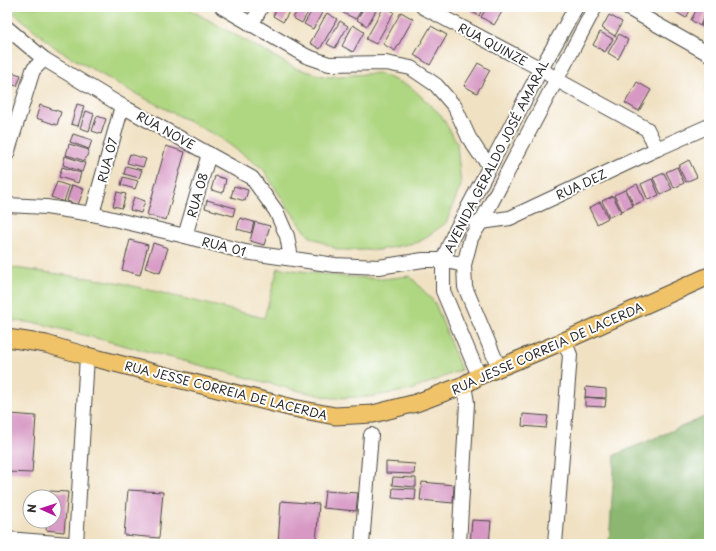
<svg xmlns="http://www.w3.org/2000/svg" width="716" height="551" font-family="'Playpen Sans',sans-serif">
<rect width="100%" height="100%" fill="#fff"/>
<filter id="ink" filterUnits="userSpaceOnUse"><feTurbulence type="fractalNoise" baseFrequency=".025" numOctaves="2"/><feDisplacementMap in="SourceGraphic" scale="8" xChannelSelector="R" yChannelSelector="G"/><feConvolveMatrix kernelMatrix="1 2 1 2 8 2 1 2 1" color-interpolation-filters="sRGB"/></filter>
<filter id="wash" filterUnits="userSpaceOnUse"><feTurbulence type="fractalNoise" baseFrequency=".012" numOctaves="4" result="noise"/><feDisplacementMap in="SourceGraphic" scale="16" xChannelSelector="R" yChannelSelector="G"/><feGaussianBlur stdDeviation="0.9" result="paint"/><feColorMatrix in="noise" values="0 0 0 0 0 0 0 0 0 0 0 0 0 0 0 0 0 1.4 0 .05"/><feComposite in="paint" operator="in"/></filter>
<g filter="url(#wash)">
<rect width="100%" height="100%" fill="#f0e1c2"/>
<g fill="#afd681" stroke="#6d8056">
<polygon points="7,7 185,7 295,68 327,77 378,73 411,87 441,115 457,143 461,185 446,223 419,242 379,250 339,250 309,236 288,208 263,169 219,137 127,89 57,49"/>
<polygon points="7,267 117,282 264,318 278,268 338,276 383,279 410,276 435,303 461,370 411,390 368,397 332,398 291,389 42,324 7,320"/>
</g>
<polygon fill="#8bb76f" stroke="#5b714d" points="709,415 709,544 609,544 615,455"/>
<g id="blocks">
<g fill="#d799c4">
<polygon points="278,7 292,7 283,22 273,16"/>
<polygon points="299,7 311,7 302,23 293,18"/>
<polygon points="314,7 317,7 323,11 313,29 304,24"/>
<polygon points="333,7 345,7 342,12"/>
<polygon points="347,7 363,7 356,19 343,13"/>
<polygon points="364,7 378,7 367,26 357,20"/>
<polygon points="384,7 394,12 376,44 366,39"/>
<polygon points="471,7 483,7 479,16 469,10"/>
<polygon points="487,7 505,7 494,25 481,17"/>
<polygon points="677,7 692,7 686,18 674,11"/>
<polygon points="698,7 709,7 700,26 691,20"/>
<polygon points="401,12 413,19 395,51 383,44"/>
<polygon points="709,12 709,31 701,26"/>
<polygon points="327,13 337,19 320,49 310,43"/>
<polygon points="609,15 622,22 615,36 602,28"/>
<polygon points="340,21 348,26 335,48 327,44"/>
<polygon points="353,25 364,32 353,52 342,46"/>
<polygon points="431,26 447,35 430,65 414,55"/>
<polygon points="600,32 613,39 605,52 593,45"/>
<polygon points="619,34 628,40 618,59 608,53"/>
<polygon points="478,63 490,70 477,93 464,86"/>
<polygon points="7,71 21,75 17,86 7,83"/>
<polygon points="637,82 651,90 639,111 625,103"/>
<polygon points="709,82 709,90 705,88"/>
<polygon points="77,104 84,106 78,126 71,124"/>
<polygon points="40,105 61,112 57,125 36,118"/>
<polygon points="86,111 94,114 89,131 80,128"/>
<polygon points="97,116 106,119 101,134 92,131"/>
<polygon points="73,134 92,140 89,149 70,142"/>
<polygon points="69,144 89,150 85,161 66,155"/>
<polygon points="166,146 185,152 166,220 147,215"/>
<polygon points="130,154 146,159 143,167 127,163"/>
<polygon points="65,156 85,163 82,172 63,165"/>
<polygon points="689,160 697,177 686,182 678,166"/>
<polygon points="126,166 142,170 139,178 124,174"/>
<polygon points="62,167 81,173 78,183 59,177"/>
<polygon points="677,167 684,183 674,188 666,172"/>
<polygon points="664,173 672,189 661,194 653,178"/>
<polygon points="215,176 226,179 223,193 211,190"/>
<polygon points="123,177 138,181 135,189 121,185"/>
<polygon points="652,179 659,195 648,200 641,184"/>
<polygon points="57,182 69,186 64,202 51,197"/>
<polygon points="637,184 645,200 634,205 626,189"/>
<polygon points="72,185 84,189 78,205 67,201"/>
<polygon points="234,186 248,190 245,201 231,197"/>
<polygon points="625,190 633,206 622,211 614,195"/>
<polygon points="117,192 126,194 122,208 113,206"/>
<polygon points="613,196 621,212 609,217 602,201"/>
<polygon points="134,197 145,201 141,213 130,210"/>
<polygon points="207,200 235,208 233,216 205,208"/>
<polygon points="600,202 608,218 597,224 589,208"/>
<polygon points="240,218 254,222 251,233 237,229"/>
<polygon points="255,222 270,226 264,245 250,241"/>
<polygon points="130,240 148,245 140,275 122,270"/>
<polygon points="153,243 168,248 160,273 145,268"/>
<polygon points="586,387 606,389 606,398 585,397"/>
<polygon points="585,397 606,399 605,407 585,406"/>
<polygon points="10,414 36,416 32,473 7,472 7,451"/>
<polygon points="523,414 548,416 546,428 522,426"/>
<polygon points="386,462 415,464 414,474 386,473"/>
<polygon points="393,477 416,478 416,487 392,485"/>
<polygon points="422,482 454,485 453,503 420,500"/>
<polygon points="393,488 416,489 415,500 392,498"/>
<polygon points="128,490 163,492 159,538 124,535"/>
<polygon points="50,491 68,492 64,532 46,530 47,521 54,521 54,497 49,497"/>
<polygon points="325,491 358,493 356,511 323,508"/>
<polygon points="281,501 319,504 316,544 278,544"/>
<polygon points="472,520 491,521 489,544 470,544"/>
</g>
</g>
</g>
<g filter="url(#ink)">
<use href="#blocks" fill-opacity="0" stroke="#494642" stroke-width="1"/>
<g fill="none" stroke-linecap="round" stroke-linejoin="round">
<g stroke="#494642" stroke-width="16">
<g id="minor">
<polyline points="222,7 306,56 329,64 386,63 411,68 436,85 455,107 469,138 479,153 490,165"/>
<polyline points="423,7 541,69 557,80 647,129 657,149"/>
<polyline points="626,7 709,54"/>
<polyline points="251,25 261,7"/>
<polyline points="7,28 44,59 122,106 252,178 276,211 287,236 291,258"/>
<polyline points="7,154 33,70 44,59"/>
<polyline points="7,205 46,207 92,214 185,236 245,252 335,265 379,267 423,260 443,260 464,265"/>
<polyline points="92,214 122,106"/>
<polyline points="476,224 481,222 510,218 657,149 709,126"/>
<polyline points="185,236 209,154"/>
<polyline points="499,368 465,287 464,265 471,238 481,222 595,7"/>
<polyline points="479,376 443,291 443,260 453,236 541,69 576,7"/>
<polyline points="7,539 70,544"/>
<polyline points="76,544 87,356"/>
<polyline points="362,544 371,435"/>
<polyline points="459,544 467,403 464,385"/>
<polyline points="555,544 570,355 564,341"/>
</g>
</g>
<g stroke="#494642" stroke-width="19">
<polyline id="major" points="7,338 46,344 87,356 293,408 335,416 373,414 416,403 464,385 479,376 564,341 709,276"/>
</g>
<use href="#minor" stroke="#fff" stroke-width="14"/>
<use href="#major" stroke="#f0c369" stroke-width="17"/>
</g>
</g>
<g text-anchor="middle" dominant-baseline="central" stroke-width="4" stroke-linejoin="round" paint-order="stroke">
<g font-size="12" fill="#2b2b2b" stroke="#fff">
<text transform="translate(493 44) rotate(28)">RUA QUINZE</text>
<text transform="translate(166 130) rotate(29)">RUA NOVE</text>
<text transform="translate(496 156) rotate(-63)">AVENIDA GERALDO JOSÉ AMARAL</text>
<text transform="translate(107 160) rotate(-75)">RUA 07</text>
<text transform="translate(581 184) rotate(-25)">RUA DEZ</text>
<text transform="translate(197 195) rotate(-74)">RUA 08</text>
<text transform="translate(224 246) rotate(14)">RUA 01</text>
<text transform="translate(547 348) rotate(-24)">RUA JESSE CORREIA DE LACERDA</text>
<text transform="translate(226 390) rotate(14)">RUA JESSE CORREIA DE LACERDA</text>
</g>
</g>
<rect width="716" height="551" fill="none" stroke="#fff" stroke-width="24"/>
<g transform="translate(42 509) rotate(273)"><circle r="19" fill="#ffffff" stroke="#aaaaaa"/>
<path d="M0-3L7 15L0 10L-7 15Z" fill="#b5179e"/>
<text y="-6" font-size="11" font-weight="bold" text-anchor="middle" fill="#2b2b2b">N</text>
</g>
</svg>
